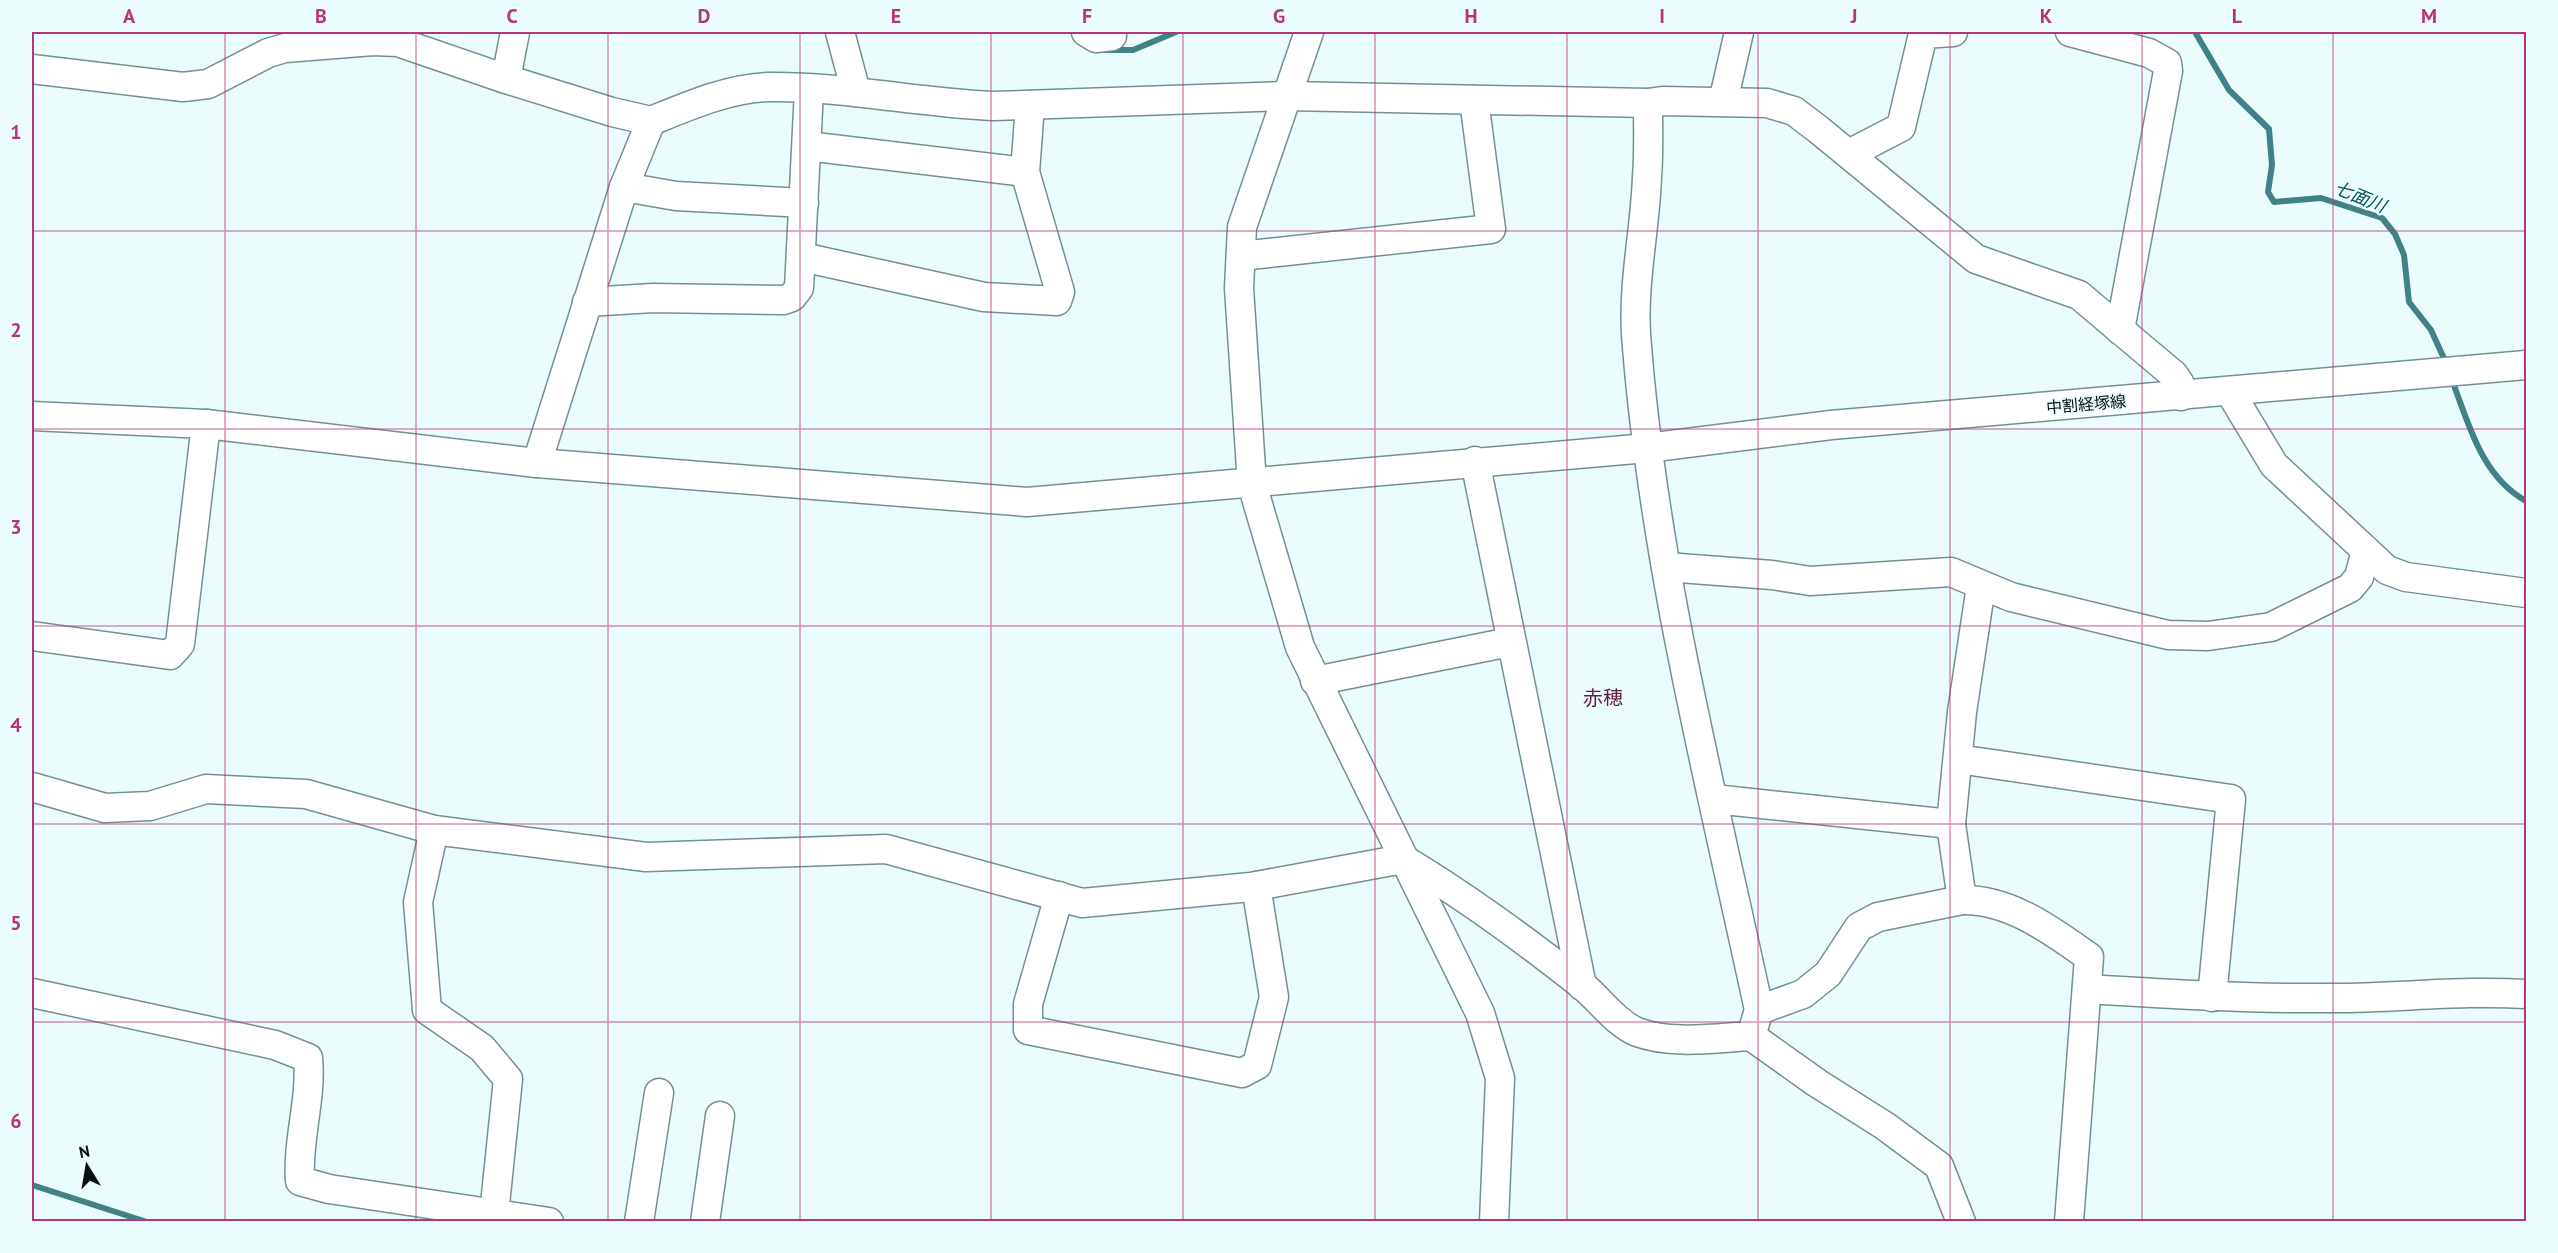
<svg xmlns="http://www.w3.org/2000/svg" width="2558" height="1253" font-family="'PT Sans','Noto Sans JP',sans-serif">
  <style>
    .lines { fill: none; stroke-linecap: round; stroke-linejoin: round }
    .stream { stroke: #418287; stroke-width: 6 }
    .minor-casing { stroke: #759092; stroke-width: 31 }
    .minor { stroke: #fff; stroke-width: 28 }
    .grid { fill: none; stroke: #b8347a; stroke-width: 1.5; stroke-opacity: 0.55 }
    .labels { text-anchor: middle; stroke-width: 4.5; stroke-linejoin: round; paint-order: stroke }
    .street-label { font-size: 16px; fill: #050e0f; stroke: #ebfcfd }
    .water-label { font-size: 18px; font-style: italic; fill: #005359; stroke: #ebfcfd }
    .quarter-label { font-size: 20px; fill: #5f1f3f; stroke: #ebfcfd }
    .neatline { fill: none; stroke: #b8347a; stroke-width: 2 }
    .grid-label { font-size: 20px; text-anchor: middle; font-weight: bold; fill: #b8347a }
  </style>
  <rect width="100%" height="100%" fill="#ebfcfd"/>
  <g class="lines">
    <g class="stream">
      <path d="M2195,32L2229,90L2269,129L2272,165L2268,192L2274,202L2321,198L2382,218L2395,234L2404,255L2409,302L2431,330L2447,365"/>
      <path d="M1106,50H1133L1176,32"/>
      <path d="M2452,380C2469,425 2482,477 2526,501"/>
      <path d="M32,1185L147,1222"/>
    </g>
    <defs>
      <g id="minor">
        <path d="M840,32L856,92"/>
        <path d="M1086,32L1096,38L1112,36"/>
        <path d="M1309,32L1242,227L1239,288L1252,484L1300,647L1480,1013L1500,1078L1494,1222"/>
        <path d="M2070,32L2149,53L2167,63L2168,71L2120,330"/>
        <path d="M32,69L183,87L208,84L268,53L285,48L373,41L398,42L506,79L612,112L651,121"/>
        <path d="M506,79L515,32"/>
        <path d="M1723,102L1739,32"/>
        <path d="M1849,154L1901,127L1923,34L1953,32"/>
        <path d="M1025,172L1030,105"/>
        <path d="M624,187L676,196L804,203"/>
        <path d="M1241,256L1491,229L1474,100"/>
        <path d="M802,257L984,297L1057,301L1060,292L1025,172L807,146"/>
        <path d="M587,302L653,298L784,300L792,297L799,288L809,90"/>
        <path d="M2230,392L2274,465L2387,570L2406,577L2526,593"/>
        <path d="M32,416L206,424L537,463L1027,502L1647,448L1831,425L2526,365"/>
        <path d="M1475,461L1582,986"/>
        <path d="M537,463L624,187L651,121C688,106 729,88 769,87C844,86 918,103 993,106L1287,96L1648,103L1662,101L1767,103L1794,111L1819,130L1976,259L2079,295L2174,375L2180,384L2181,396"/>
        <path d="M1666,567L1772,575L1810,581L1951,572L2011,597L2168,635L2208,636L2271,627L2350,588L2359,577L2366,551"/>
        <path d="M32,636L170,655L180,644L206,424"/>
        <path d="M1315,681L1510,642"/>
        <path d="M1958,759L2231,799L2212,997"/>
        <path d="M32,787L105,808L150,806L206,789L306,794L434,830L646,857L886,849L1082,903L1251,887L1403,859C1465,896 1525,940 1582,985C1600,1000 1616,1023 1637,1032C1672,1045 1715,1038 1751,1036L1759,1010C1711,786 1653,563 1636,334C1633,281 1645,230 1647,177C1649,153 1648,128 1648,103"/>
        <path d="M1714,799L1951,824"/>
        <path d="M434,830L418,902L427,1010L482,1048L508,1079L494,1214"/>
        <path d="M1059,896L1028,1004V1030L1242,1073L1257,1065L1274,997L1256,886"/>
        <path d="M1962,900L1951,824L1962,712L1981,586"/>
        <path d="M2087,989C2169,994 2251,999 2334,998C2398,998 2462,990 2526,994"/>
        <path d="M32,993L275,1045L308,1058C312,1099 297,1140 300,1181L329,1189L549,1222"/>
        <path d="M1759,1010L1803,994L1828,974L1859,927L1878,917L1962,900C2010,899 2052,931 2089,957L2069,1222"/>
        <path d="M1751,1036L1817,1083L1885,1126L1939,1166L1961,1222"/>
        <path d="M639,1222L659,1093"/>
        <path d="M705,1222L720,1116"/>
      </g>
    </defs>
    <use href="#minor" class="minor-casing"/>
    <use href="#minor" class="minor"/>
  </g>
  <path class="grid" d="M225,32V1222M416,32V1222M608,32V1222M800,32V1222M991,32V1222M1183,32V1222M1375,32V1222M1567,32V1222M1758,32V1222M1950,32V1222M2142,32V1222M2333,32V1222M32,231H2526M32,429H2526M32,626H2526M32,824H2526M32,1022H2526"/>
  <g class="labels">
    <g class="street-label">
      <text transform="translate(2086 404) rotate(-5)" y="6">中割経塚線</text>
    </g>
    <g class="water-label">
      <text transform="translate(2360 197) rotate(22)" y="6">七面川</text>
    </g>
    <g class="quarter-label">
      <text x="1603" y="705">赤穂</text>
    </g>
  </g>
  <rect width="2558" height="1253" fill="none" stroke="#ebfcfd" stroke-width="66"/>
  <g transform="translate(87 1166) rotate(349)" stroke="#ebfcfd" stroke-width="4.5" paint-order="stroke">
  <path d="M0-4.5L10 22L0 15L-10 22Z" fill="#050e0f"/>
  <text y="-9" font-size="16" font-weight="bold" text-anchor="middle" fill="#050e0f">N</text>
  </g>
  <rect x="33" y="33" width="2492" height="1187" class="neatline"/>
  <g class="grid-label">
    <text x="129" y="23">A</text>
    <text x="321" y="23">B</text>
    <text x="512" y="23">C</text>
    <text x="704" y="23">D</text>
    <text x="896" y="23">E</text>
    <text x="1087" y="23">F</text>
    <text x="1279" y="23">G</text>
    <text x="1471" y="23">H</text>
    <text x="1662" y="23">I</text>
    <text x="1854" y="23">J</text>
    <text x="2046" y="23">K</text>
    <text x="2237" y="23">L</text>
    <text x="2429" y="23">M</text>
    <text x="16" y="139">1</text>
    <text x="16" y="337">2</text>
    <text x="16" y="534">3</text>
    <text x="16" y="732">4</text>
    <text x="16" y="930">5</text>
    <text x="16" y="1128">6</text>
  </g>
</svg>
